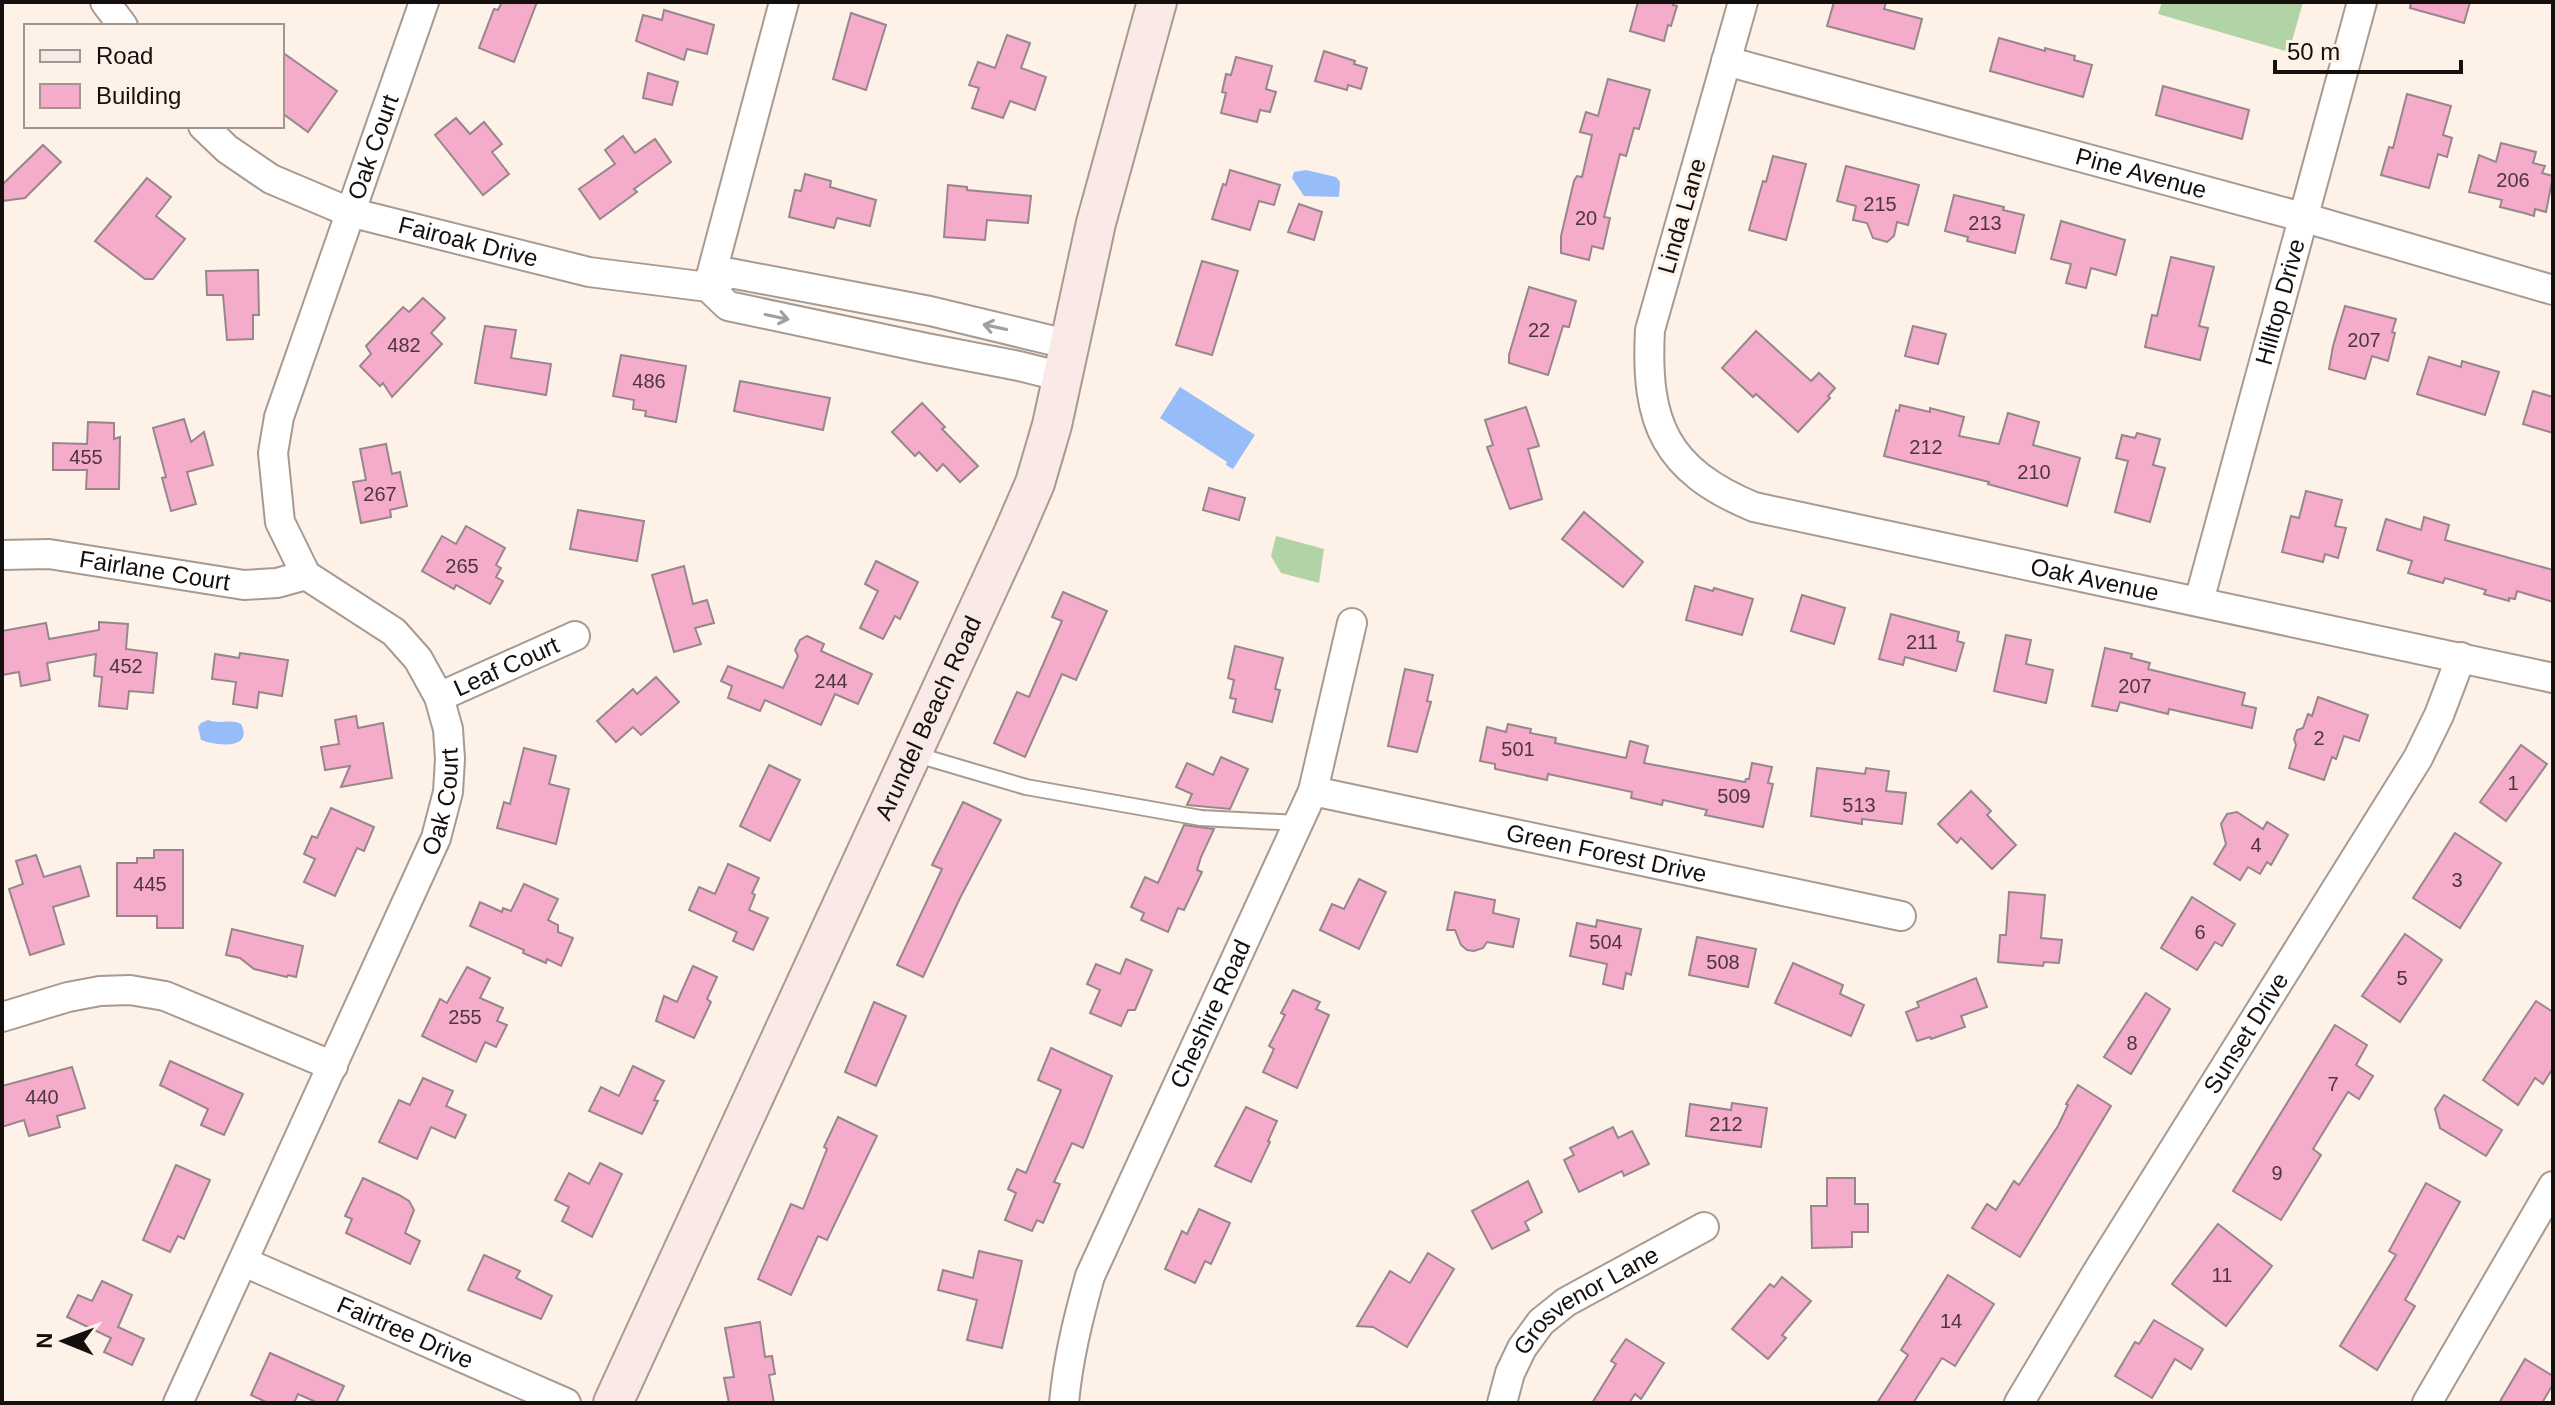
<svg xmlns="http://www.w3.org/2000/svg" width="2555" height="1405" font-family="Helvetica,sans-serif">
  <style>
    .green { fill: #b2d3a6 }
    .water { fill: #97bdf9 }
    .building { fill: #f5abca; stroke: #97878d; stroke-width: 2 }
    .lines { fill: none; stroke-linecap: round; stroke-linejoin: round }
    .lane-casing { stroke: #a89a90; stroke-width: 18 }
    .street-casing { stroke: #a89a90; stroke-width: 32 }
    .secondary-casing { stroke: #a89a90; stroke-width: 42 }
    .lane { stroke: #fff; stroke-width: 14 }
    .street { stroke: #fff; stroke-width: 28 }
    .secondary { stroke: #faeae7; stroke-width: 38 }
    .oneway { stroke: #a19f9e }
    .labels { text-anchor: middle; stroke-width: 6; stroke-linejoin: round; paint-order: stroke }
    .number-label { font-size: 20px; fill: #4d373c }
    .street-label { font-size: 24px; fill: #15100d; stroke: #fdf1e8 }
  </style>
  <rect width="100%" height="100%" fill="#fdf1e8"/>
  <g class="green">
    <path d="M2162,2H2303L2289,52L2158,14Z"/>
    <path d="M1276,536L1324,549L1319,583L1281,573L1271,556Z"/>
  </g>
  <g class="water">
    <path d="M1306,170L1336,177L1340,182L1339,197L1304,196L1292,178L1294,172Z"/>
    <path d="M1180,387L1255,435L1233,469L1226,465L1227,462L1160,418Z"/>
    <path d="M208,720C220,725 230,718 241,724C254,750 217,746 201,740L198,727L201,723Z"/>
  </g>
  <g class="building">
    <path d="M502,2H537L514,62L479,48L494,9L498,10Z"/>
    <path d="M1638,2H1673V5L1677,6L1671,26L1668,25L1664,41L1630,31Z"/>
    <path d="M1834,2H1886L1884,9L1922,19L1914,49L1827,26Z"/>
    <path d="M2411,2H2470L2464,23L2410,8Z"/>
    <path d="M664,10L714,25L707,54L687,49L684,60L636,41L643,15L662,20Z"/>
    <path d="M851,13L886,25L866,90L833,79Z"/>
    <path d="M1007,35L1030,43L1021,68L1046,77L1035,110L1010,101L1003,118L972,108L979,88L969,85L978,62L995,68Z"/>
    <path d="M1999,38L2045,51V48L2075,56L2074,60L2092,65L2083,97L1990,71Z"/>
    <path d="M1324,51L1355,61L1354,64L1367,68L1361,89L1348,85L1347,90L1315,81Z"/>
    <path d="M282,52L337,91L308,132L282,113Z"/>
    <path d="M1236,57L1272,66L1266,89L1276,92L1270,112L1260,110L1257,122L1221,113L1226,93L1222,92L1226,74L1231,75Z"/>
    <path d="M648,73L678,82L672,105L643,98Z"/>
    <path d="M1608,79L1650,90L1639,129L1634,128L1626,156L1620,154L1604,217L1610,218L1603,249L1592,246L1589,260L1561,253V236L1574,181L1577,176L1582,177L1592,135L1580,132L1586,112L1598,116Z"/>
    <path d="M2163,86L2249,110L2242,139L2156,115Z"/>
    <path d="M2407,94L2451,106L2443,135L2452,138L2447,157L2438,154L2429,188L2381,175L2389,147L2393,148Z"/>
    <path d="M456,118L470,134L484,122L502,144L492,152L509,174L483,195L435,135Z"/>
    <path d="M623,136L635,153L655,139L671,162L634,189L637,192L600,219L579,189L615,164L605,150Z"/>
    <path d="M2501,143L2536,152L2533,163L2545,166L2542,173L2553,176L2546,212L2535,209L2534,216L2524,213L2500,207L2502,200L2469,192L2479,155L2496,162Z"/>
    <path d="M43,145L61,162L25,198L2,201V185Z"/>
    <path d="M1773,156L1806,164L1786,240L1749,230L1763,181L1766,182Z"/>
    <path d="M1846,166L1919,185L1908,225L1897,222L1894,236L1887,242L1873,238L1867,223L1853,220L1856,206L1837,201Z"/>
    <path d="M1230,170L1280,185L1274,205L1259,201L1250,230L1212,219L1223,184L1226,185Z"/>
    <path d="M805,174L831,181L830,187L876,200L870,226L837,218L834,228L789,217L795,190L801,191Z"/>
    <path d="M147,178L171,197L156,216L185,239L153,279H145L95,241Z"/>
    <path d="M948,185L967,187V190L1031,196L1028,223L987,220L985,240L944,237Z"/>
    <path d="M1954,195L2004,207L2003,210L2024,215L2015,253L1967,241L1968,237L1945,231Z"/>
    <path d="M1299,204L1322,212L1314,240L1288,232Z"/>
    <path d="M2061,221L2125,240L2116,275L2091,268L2086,288L2066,283L2071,264L2051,259Z"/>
    <path d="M2171,257L2214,267L2199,326L2208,328L2200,360L2145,347L2152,315L2157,316Z"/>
    <path d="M1202,261L1238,271L1212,355L1176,345Z"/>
    <path d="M258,270L259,315H253V339L227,340L223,295H207L206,271Z"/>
    <path d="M1529,287L1576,301L1569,327L1563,326L1548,375L1509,363V355Z"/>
    <path d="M423,298L445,318L431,333L442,344L392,397L383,383L380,386L360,366L371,354L366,346L403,307L409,312Z"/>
    <path d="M2345,306L2396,319L2392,332L2395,333L2388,361L2372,356L2365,379L2329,369L2333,346Z"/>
    <path d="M485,326L516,330L511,358L551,364L546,395L475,383Z"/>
    <path d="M1913,326L1946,334L1938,364L1905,356Z"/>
    <path d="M1756,331L1811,381L1819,373L1835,388L1828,396L1830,398L1798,432L1756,394L1753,397L1722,368Z"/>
    <path d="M621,355L686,366L676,422L645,416L646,411L633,409L634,400L613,396Z"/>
    <path d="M2429,357L2461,367L2462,361L2499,372L2485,415L2417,394Z"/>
    <path d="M740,381L830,398L823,430L734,411Z"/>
    <path d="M2533,391L2553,397V433L2523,424Z"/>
    <path d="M922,403L945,427L942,429L978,466L960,482L943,464L937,471L919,452L915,456L892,432Z"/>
    <path d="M1900,405L1930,412V408L1964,417L1959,436L1999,444L2008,413L2039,422L2033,445L2080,458L2067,506L1988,484L1989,482L1884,456L1896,410L1899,411Z"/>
    <path d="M1526,407L1539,446L1528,449L1542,499L1510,509L1487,447L1493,445L1485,420Z"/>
    <path d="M184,419L191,442L204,432L213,465L187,472L196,504L171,511L162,478L166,477L153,428Z"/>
    <path d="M88,422L114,423V439L120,437L119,489H86L87,470H53V443L87,444Z"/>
    <path d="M2137,433L2160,439L2153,465L2165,468L2150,522L2115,512L2128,461L2116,458L2122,435L2135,438Z"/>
    <path d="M386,444L392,474L400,472L407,506L390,510L391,517L361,523L353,482L366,480L360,449Z"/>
    <path d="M1209,488L1245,498L1239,520L1203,510Z"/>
    <path d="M2306,491L2342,500L2335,526L2346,528L2338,558L2325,554L2323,562L2282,552L2291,516L2299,518Z"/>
    <path d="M578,510L644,521L637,561L570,549Z"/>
    <path d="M1584,512L1643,562L1623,587L1562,539Z"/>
    <path d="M2424,517L2449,525L2445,540L2553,570V602L2517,591L2515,599L2509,598V601L2484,594L2486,590L2445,578L2443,583L2425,578L2408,573L2412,561L2377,550L2386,519L2421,530Z"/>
    <path d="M466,526L505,548L496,565L501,568L496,577L503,581L490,604L456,585L454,589L422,571L442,536L456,544Z"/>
    <path d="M876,561L918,582L900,619L895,616L883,639L860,628L878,591L865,584Z"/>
    <path d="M684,566L693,604L707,600L714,623L695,628L701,644L674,652L652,575Z"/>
    <path d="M1695,586L1713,591L1714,588L1753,599L1742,635L1686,620Z"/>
    <path d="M1063,592L1107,611L1076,680L1062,674L1025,757L994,743L1017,692L1029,697L1062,621L1052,617Z"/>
    <path d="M1802,595L1845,608L1834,644L1791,631Z"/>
    <path d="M1891,614L1959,632L1957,641L1964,643L1956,671L1905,657L1903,665L1879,659Z"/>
    <path d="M99,622L128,624L126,649L157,653L153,693L129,691L127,709L99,706L102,677L94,676L96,654L47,663L50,680L21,686L19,672L2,675V631L46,623L49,639L99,630Z"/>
    <path d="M2006,635L2031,640L2026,664L2053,670L2046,703L1994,691Z"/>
    <path d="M807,636L824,644L821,651L872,674L858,704L835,694L821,725L765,700L760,711L728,698L732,686L721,681L728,666L783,688L798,656L795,650L800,640Z"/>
    <path d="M1235,646L1283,658L1275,689L1280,690L1272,722L1233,712L1236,699L1230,698L1234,680L1228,678Z"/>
    <path d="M2105,648L2132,654L2131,658L2150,663L2148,669L2245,693L2242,705L2256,708L2252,728L2169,709L2168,714L2120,702L2117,711L2092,706Z"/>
    <path d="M240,653L288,660L282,696L259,692L257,708L233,704L236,682L212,679L215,654L239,658Z"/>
    <path d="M1405,669L1433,675L1427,701L1431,702L1417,752L1388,746Z"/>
    <path d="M656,677L679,702L641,735L633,727L616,742L597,721L633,689L637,694Z"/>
    <path d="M2318,697L2368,715L2359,741L2344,736L2336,759L2332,757L2324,780L2289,768L2296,745L2294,739L2297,730L2303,728L2308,714L2312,716Z"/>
    <path d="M356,716L358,728L383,723L392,778L341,787L350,766L325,770L321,747L339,744L335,720Z"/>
    <path d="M1508,724L1531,729L1530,733L1556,738L1555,743L1626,758L1630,741L1648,746L1644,763L1745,782L1746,779H1749L1752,763L1772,767L1768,783L1773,784L1763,827L1705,815L1707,810L1663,800L1662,805L1631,798L1632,792L1548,774L1547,780L1495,769V764L1480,761L1487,727L1506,732Z"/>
    <path d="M2521,745L2547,764L2506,821L2480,802Z"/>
    <path d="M524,748L556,756L549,784L569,789L556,844L497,828L504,802L510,804Z"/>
    <path d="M1221,757L1248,769L1230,809L1187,805L1192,794L1176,787L1187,763L1213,775Z"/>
    <path d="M769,765L800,780L770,841L740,826Z"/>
    <path d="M1817,768L1865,774L1866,768L1889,771L1886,791L1906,793L1902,824L1862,819V824L1811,816Z"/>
    <path d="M1971,791L1991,811L1987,815L2016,845L1992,869L1961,838L1957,843L1938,824Z"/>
    <path d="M963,802L1001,820L960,898L923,977L897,965L942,869L932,865Z"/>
    <path d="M331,808L374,827L364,851L357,848L335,896L304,882L315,859L304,854L312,836L317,838Z"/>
    <path d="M2237,812L2263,829L2267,822L2288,835L2271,865L2267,862L2260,874L2248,867L2240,880L2214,864L2226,844L2221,824L2227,814Z"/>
    <path d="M1184,825L1214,829L1201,857L1197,870L1202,872L1184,910L1178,908L1168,932L1141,920L1144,913L1131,907L1145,877L1158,883Z"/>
    <path d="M2455,833L2501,863L2460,928L2413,898Z"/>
    <path d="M154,850H183V928H157V916H117V863H137V858H154Z"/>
    <path d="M36,855L44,877L80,866L89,896L53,907L64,944L30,955L9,889L23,884L16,861Z"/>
    <path d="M728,864L759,878L752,893L755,895L749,910L768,918L753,950L733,941L737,932L689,910L699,887L715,894Z"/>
    <path d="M1359,879L1386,892L1359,949L1320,930L1332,904L1344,909Z"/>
    <path d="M524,884L558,899L548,920L558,925V932L573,938L561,966L547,959L546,963L523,953L524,950L470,926L480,902L502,912L503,908L511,911Z"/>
    <path d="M1455,892L1495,900L1493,913L1519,919L1513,947L1487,942L1483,948L1474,951L1467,950L1461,945L1455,930H1447Z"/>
    <path d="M2009,892L2045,895L2041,938L2062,940L2059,963L2044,962L2043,966L1998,962L2000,935H2006Z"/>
    <path d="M2192,897L2235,924L2222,946L2215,942L2197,970L2161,948Z"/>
    <path d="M1597,920L1641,929L1631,975L1626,973L1623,989L1603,984L1607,964L1570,956L1577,923L1596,927Z"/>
    <path d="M232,929L303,946L296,977L288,975L287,977L254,969L240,958L226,955Z"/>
    <path d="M2405,934L2442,960L2400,1022L2362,996Z"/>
    <path d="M1697,937L1756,949L1748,987L1689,975Z"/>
    <path d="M1126,959L1152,970L1135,1010H1128L1121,1026L1090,1013L1100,990L1087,984L1096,964L1120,974Z"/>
    <path d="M1793,963L1843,985L1840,994L1864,1005L1851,1036L1775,1003Z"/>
    <path d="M693,966L717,977L707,999L711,1002L694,1038L656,1021L664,996L677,1002Z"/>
    <path d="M467,967L490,978L480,998L503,1008L497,1021L507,1025L496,1047L485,1042L476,1062L422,1036L440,999L447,1003Z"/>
    <path d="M1976,978L1987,1007L1961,1016L1965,1027L1931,1039L1930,1037L1917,1041L1906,1012L1919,1007L1917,1002Z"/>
    <path d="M1293,990L1320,1002L1316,1009L1329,1015L1297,1088L1263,1072L1274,1049L1269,1046L1285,1015L1281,1013Z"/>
    <path d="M2146,993L2170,1009L2131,1074L2104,1057Z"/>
    <path d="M2536,1001L2553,1012V1068L2543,1084L2535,1078L2518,1105L2483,1080Z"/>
    <path d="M874,1002L906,1016L876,1086L845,1072Z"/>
    <path d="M2335,1025L2367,1045L2356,1065L2373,1076L2359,1099L2348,1092L2313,1149L2321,1155L2281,1220L2233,1191Z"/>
    <path d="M1051,1048L1112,1076L1083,1148L1072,1143L1054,1182L1060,1184L1043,1223L1037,1220L1032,1231L1005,1220L1016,1193L1008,1189L1017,1169L1026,1173L1061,1090L1038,1080Z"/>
    <path d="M170,1061L243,1094L224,1135L201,1125L208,1109L160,1085Z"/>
    <path d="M633,1066L664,1081L654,1100L658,1101L642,1134L589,1111L601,1087L619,1096Z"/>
    <path d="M72,1067L85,1108L57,1116L60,1127L29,1136L24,1120L2,1127V1086Z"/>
    <path d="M423,1078L453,1091L446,1106L466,1115L455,1138L431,1127L417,1159L379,1142L399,1100L410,1105Z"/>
    <path d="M2078,1085L2111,1106L2020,1257L1972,1228L1987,1204L1996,1210L2014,1181L2019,1185L2058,1126L2068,1105L2066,1104Z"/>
    <path d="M2444,1095L2502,1130L2486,1156L2440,1128L2435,1109Z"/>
    <path d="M1732,1103L1767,1108L1761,1147L1686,1136L1690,1104L1731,1110Z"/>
    <path d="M1246,1107L1277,1121L1268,1141L1270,1142L1251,1182L1215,1166Z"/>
    <path d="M838,1117L877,1136L827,1240L818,1236L791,1295L758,1279L791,1204L803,1209L827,1149L824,1147Z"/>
    <path d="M1613,1127L1618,1138L1632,1131L1649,1164L1624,1176L1622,1171L1579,1192L1564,1160L1574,1155L1570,1148Z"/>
    <path d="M600,1163L622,1174L592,1237L562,1221L569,1207L555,1200L569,1173L589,1184Z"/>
    <path d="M176,1165L210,1180L184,1239L178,1236L170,1252L143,1240Z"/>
    <path d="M363,1178L399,1195L409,1201L414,1210L405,1233L420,1241L410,1264L346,1233L352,1219L345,1216Z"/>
    <path d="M1827,1178H1855V1204H1868V1232H1852V1247L1812,1248L1811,1206H1827Z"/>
    <path d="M1528,1181L1542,1212L1525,1222L1529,1230L1492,1249L1472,1211Z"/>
    <path d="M2426,1183L2460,1202L2405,1300L2415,1306L2377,1370L2340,1346L2396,1255L2389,1251Z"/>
    <path d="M1199,1209L1230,1223L1211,1264L1205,1261L1195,1283L1165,1269L1182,1231L1187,1234Z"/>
    <path d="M2218,1224L2272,1266L2226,1326L2172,1284Z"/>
    <path d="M979,1251L1022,1261L1002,1348L967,1340L977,1300L938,1290L943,1270L973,1278Z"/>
    <path d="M1428,1253L1454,1269L1407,1347L1373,1327L1357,1326L1390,1271L1410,1283Z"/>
    <path d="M484,1255L520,1271L516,1278L552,1296L541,1319L468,1290Z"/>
    <path d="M1948,1275L1994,1304L1955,1366L1942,1358L1913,1403H1877L1908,1355L1901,1350Z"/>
    <path d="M1782,1277L1811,1301L1782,1335L1786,1338L1768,1359L1732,1329L1770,1284L1774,1287Z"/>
    <path d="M102,1281L132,1295L118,1327L144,1339L132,1365L104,1352L111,1338L67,1317L78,1295L92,1301Z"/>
    <path d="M2154,1320L2203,1349L2191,1369L2175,1359L2152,1398L2115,1376L2135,1342L2139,1344Z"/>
    <path d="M760,1322L765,1357L772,1356L775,1374L769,1375L774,1403H729L724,1378L734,1377L725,1328Z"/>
    <path d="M1626,1339L1664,1363L1641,1399L1635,1394L1629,1403H1592L1616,1364L1611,1361Z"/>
    <path d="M270,1353L344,1386L336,1403H318L298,1394L294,1403H268L251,1395Z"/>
    <path d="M2525,1359L2553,1376V1384L2542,1403H2499Z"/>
  </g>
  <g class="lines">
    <defs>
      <path id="lane" d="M914,754L1026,787L1201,818L1298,823"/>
      <g id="street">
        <path d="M105,2L123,26"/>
        <path id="s1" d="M1743,2L1650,330C1645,423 1665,470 1754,507L2553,678"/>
        <path id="s2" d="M1726,61L2302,217L2553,290"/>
        <path id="s3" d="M203,126L227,149L271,179L349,212L589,272L708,287L728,306L926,348L1019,366L1063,377"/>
        <path d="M708,287L730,273L930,311L1071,345"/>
        <path d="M708,287L784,2"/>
        <path id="s4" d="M2,555L49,554L244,585L277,583L306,575"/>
        <path id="s5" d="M2199,601L2362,2"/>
        <path id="s6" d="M439,697L575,636"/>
        <path id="s7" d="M1313,791L1901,916"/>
        <path d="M2,1017L68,997L100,991L130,990L165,996L333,1066"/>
        <path id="s8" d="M244,1262L566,1403"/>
        <path id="s9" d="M178,1403L436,838L448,792L450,759L448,729L439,697L418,659L394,632L306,575L280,522L273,453L279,417L424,2"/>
        <path id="s10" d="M1064,1403C1068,1359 1078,1319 1090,1276L1313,791L1352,623"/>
        <path id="s11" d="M1502,1403L1510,1373L1522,1348L1541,1322L1566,1302L1704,1227"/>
        <path id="s12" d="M2019,1403L2096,1274L2418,758L2439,715L2461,657"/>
        <path d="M2427,1403L2553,1186"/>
      </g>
      <g id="secondary">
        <path id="s13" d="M613,1403L1013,534L1035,483L1052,425L1096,223L1157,2"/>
      </g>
    </defs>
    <use href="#lane" class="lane-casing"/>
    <use href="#street" class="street-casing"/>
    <use href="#secondary" class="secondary-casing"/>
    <use href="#lane" class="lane"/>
    <use href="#street" class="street"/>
    <use href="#secondary" class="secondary"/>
  </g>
  <defs><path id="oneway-shaft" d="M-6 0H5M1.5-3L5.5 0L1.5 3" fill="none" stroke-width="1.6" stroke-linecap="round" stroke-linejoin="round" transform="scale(2)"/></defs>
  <g class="oneway">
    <use href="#oneway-shaft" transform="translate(777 317) rotate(12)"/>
    <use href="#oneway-shaft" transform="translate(995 327) rotate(-168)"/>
  </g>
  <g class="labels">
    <g class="number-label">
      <text x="2513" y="187">206</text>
      <text x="1880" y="211">215</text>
      <text x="1586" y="225">20</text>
      <text x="1985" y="230">213</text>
      <text x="1539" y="337">22</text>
      <text x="2364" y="347">207</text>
      <text x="404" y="352">482</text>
      <text x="649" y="388">486</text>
      <text x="1926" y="454">212</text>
      <text x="86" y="464">455</text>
      <text x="2034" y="479">210</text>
      <text x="380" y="501">267</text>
      <text x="462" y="573">265</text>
      <text x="1922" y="649">211</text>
      <text x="126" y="673">452</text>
      <text x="831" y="688">244</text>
      <text x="2135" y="693">207</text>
      <text x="2319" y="745">2</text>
      <text x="1518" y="756">501</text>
      <text x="2513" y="790">1</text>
      <text x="1734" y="803">509</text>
      <text x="1859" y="812">513</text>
      <text x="2256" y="852">4</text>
      <text x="2457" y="887">3</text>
      <text x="150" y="891">445</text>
      <text x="2200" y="939">6</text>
      <text x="1606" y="949">504</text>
      <text x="1723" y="969">508</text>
      <text x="2402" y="985">5</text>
      <text x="465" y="1024">255</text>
      <text x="2132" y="1050">8</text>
      <text x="2333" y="1091">7</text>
      <text x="42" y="1104">440</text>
      <text x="1726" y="1131">212</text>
      <text x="2277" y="1180">9</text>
      <text x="2222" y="1282">11</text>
      <text x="1951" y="1328">14</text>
    </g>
    <g class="street-label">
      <text dy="8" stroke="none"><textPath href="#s9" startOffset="1400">Oak Court</textPath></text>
      <text dy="8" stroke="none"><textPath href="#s2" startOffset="430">Pine Avenue</textPath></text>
      <text transform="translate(1682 216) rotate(-74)" y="8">Linda Lane</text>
      <text dy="8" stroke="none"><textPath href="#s3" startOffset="294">Fairoak Drive</textPath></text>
      <text dy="8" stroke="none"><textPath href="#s5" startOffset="310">Hilltop Drive</textPath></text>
      <text dy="8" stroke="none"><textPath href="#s4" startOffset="154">Fairlane Court</textPath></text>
      <text dy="8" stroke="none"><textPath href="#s1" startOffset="914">Oak Avenue</textPath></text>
      <text dy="8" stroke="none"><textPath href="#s6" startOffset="74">Leaf Court</textPath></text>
      <text dy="8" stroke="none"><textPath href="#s13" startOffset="754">Arundel Beach Road</textPath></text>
      <text dy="8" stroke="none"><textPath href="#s9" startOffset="658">Oak Court</textPath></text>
      <text dy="8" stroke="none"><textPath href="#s7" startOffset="300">Green Forest Drive</textPath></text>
      <text dy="8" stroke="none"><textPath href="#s10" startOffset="418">Cheshire Road</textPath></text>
      <text dy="8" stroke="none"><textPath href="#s12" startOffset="434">Sunset Drive</textPath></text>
      <text dy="8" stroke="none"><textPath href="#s11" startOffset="140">Grosvenor Lane</textPath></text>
      <text dy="8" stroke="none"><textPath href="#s8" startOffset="176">Fairtree Drive</textPath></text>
    </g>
  </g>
  <rect width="2555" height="1405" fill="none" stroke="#15100d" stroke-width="8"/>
  <rect x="24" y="24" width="260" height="104" fill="#fdf1e8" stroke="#a09790" stroke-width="2"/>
  <rect x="40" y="50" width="40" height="12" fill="#faeae7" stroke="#a09790" stroke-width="2"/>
  <text x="96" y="64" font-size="24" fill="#15100d">Road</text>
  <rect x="40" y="84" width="40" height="24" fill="#f5abca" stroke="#a09790" stroke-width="2"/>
  <text x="96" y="104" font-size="24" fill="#15100d">Building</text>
  <g transform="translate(64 1341) rotate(271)" stroke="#fdf1e8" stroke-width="6" paint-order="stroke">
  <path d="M0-6L14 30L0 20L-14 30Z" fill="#15100d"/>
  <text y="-12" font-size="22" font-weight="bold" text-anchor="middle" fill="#15100d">N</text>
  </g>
  <path d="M2275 60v12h186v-12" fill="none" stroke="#15100d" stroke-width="4"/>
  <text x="2287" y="60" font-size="24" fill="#15100d" stroke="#fdf1e8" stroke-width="6" paint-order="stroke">50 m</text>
</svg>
